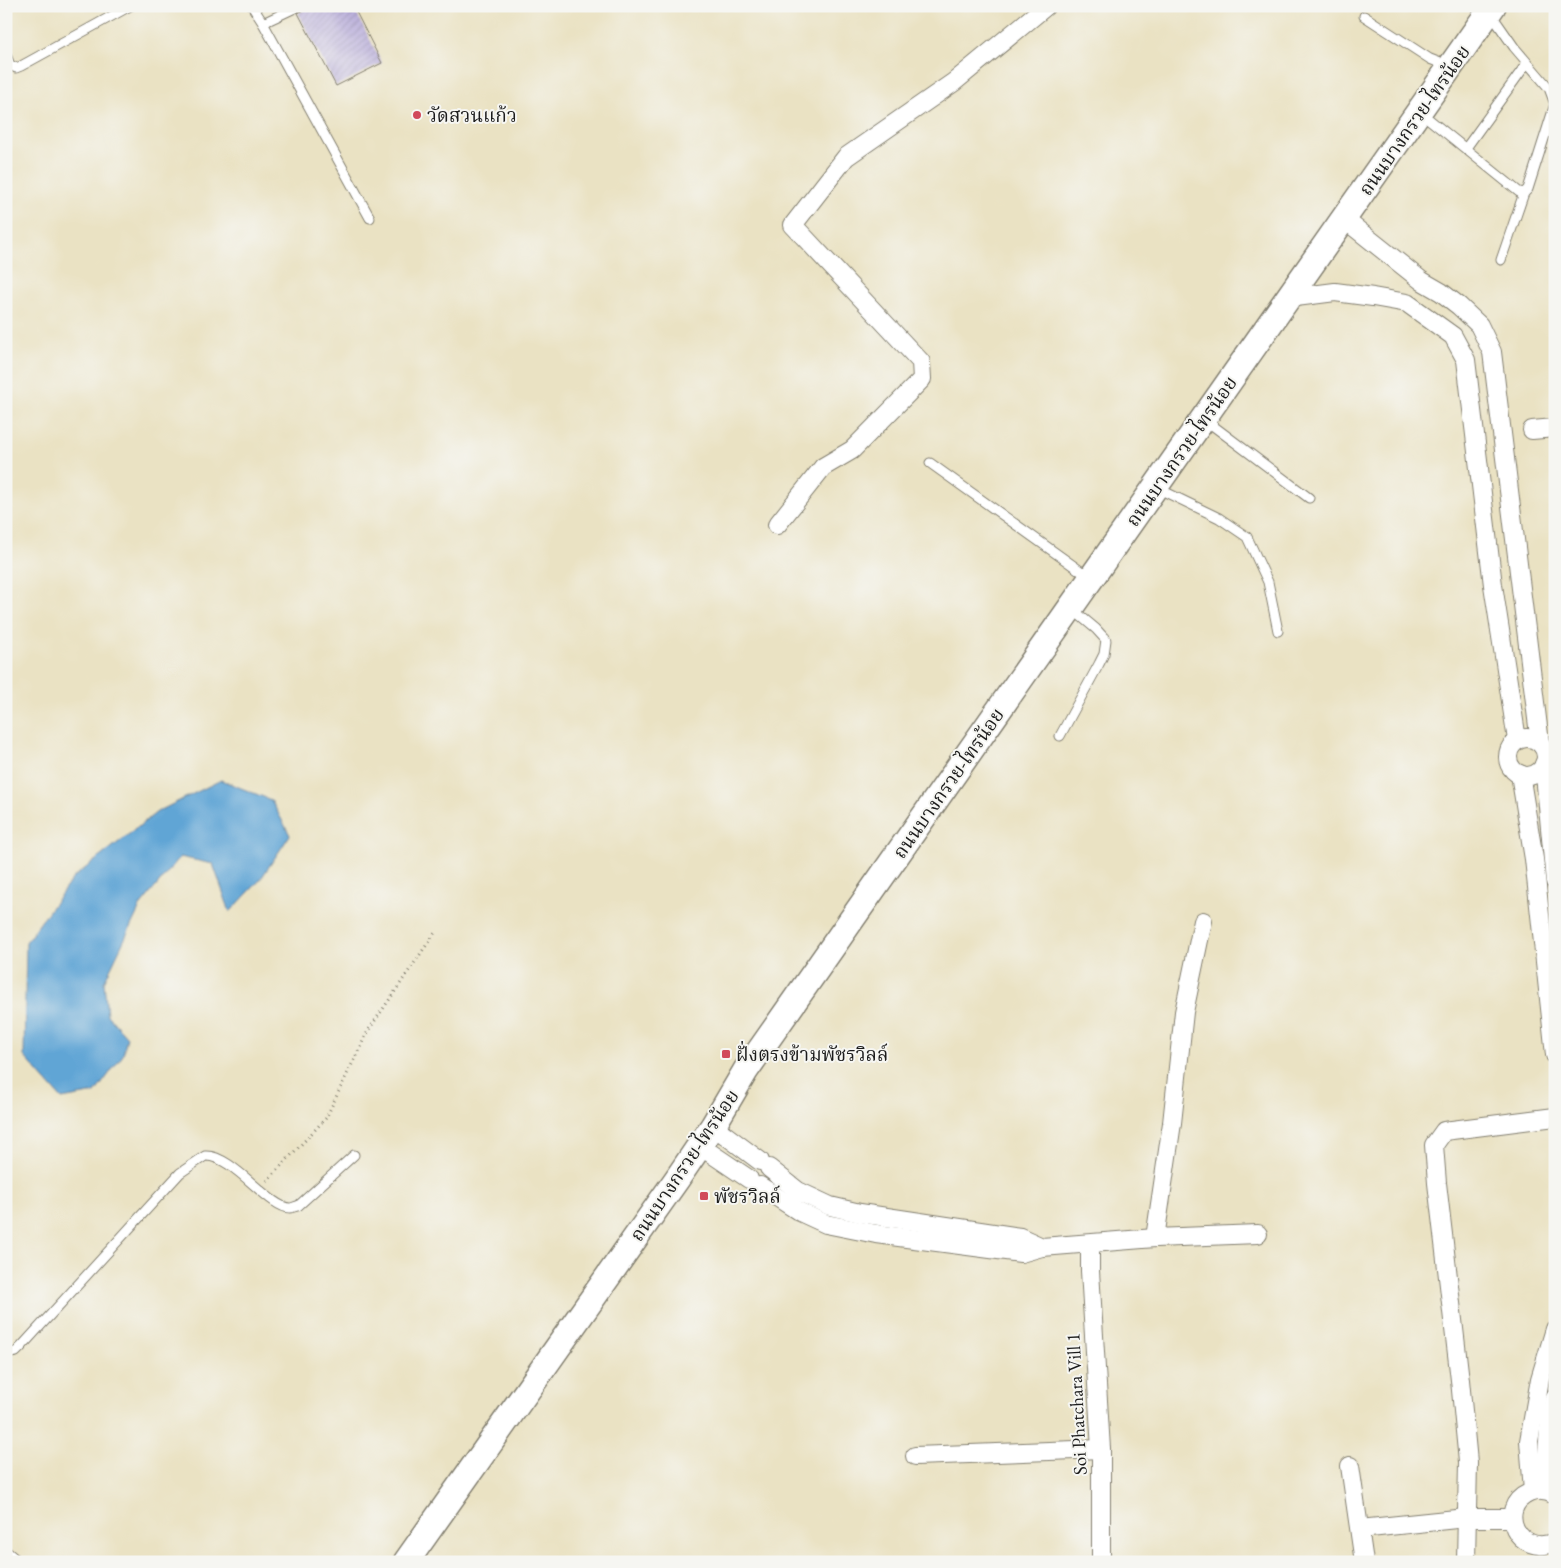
<svg xmlns="http://www.w3.org/2000/svg" width="1561" height="1568" font-family="'EB Garamond','Noto Serif Thai',serif">
  <style>
    .water { fill: #60a5d5; stroke: #3e6078 }
    .building { fill: url(#building-hatch) }
    .lines { fill: none; stroke-linecap: round; stroke-linejoin: round }
    .lane-casing { stroke: #837f70; stroke-width: 11 }
    .street-casing { stroke: #837f70; stroke-width: 20 }
    .secondary-casing { stroke: #837f70; stroke-width: 28 }
    .path { stroke: #837f70; stroke-width: 3; stroke-dasharray: 1 4; stroke-linecap: butt }
    .lane { stroke: #fff; stroke-width: 9 }
    .street { stroke: #fff; stroke-width: 18 }
    .secondary { stroke: #fff; stroke-width: 25 }
    .poi-dot { fill: #d1495b; stroke: #f6f6f2; stroke-width: 2 }
    .labels { text-anchor: middle; stroke-width: 4; stroke-linejoin: round; paint-order: stroke }
    .poi-label { font-size: 19px; fill: #1c1c1c; stroke: #f6f6f2; text-anchor: start }
    .street-label { font-size: 19px; fill: #1c1c1c; stroke: #f6f6f2 }
  </style>
  <defs>
    <pattern id="building-hatch" width="6" height="6" patternUnits="userSpaceOnUse" patternTransform="scale(1.25)"><rect width="6" height="6" fill="#baafdb"/><path d="M-1 1l2-2M0 6l6-6M5 7l2-2" fill="none" stroke="#9f96bb"/></pattern>
  </defs>
  <rect width="100%" height="100%" fill="#f6f6f2"/>
  <filter id="ink" filterUnits="userSpaceOnUse"><feTurbulence type="fractalNoise" baseFrequency=".02" numOctaves="2"/><feDisplacementMap in="SourceGraphic" scale="10" xChannelSelector="R" yChannelSelector="G"/><feConvolveMatrix kernelMatrix="1 2 1 2 8 2 1 2 1" color-interpolation-filters="sRGB"/></filter>
  <filter id="wash" filterUnits="userSpaceOnUse"><feTurbulence type="fractalNoise" baseFrequency=".0096" numOctaves="4" result="noise"/><feDisplacementMap in="SourceGraphic" scale="20" xChannelSelector="R" yChannelSelector="G"/><feGaussianBlur stdDeviation="1.12" result="paint"/><feColorMatrix in="noise" values="0 0 0 0 0 0 0 0 0 0 0 0 0 0 0 0 0 1.4 0 .05"/><feComposite in="paint" operator="in"/></filter>
  <g filter="url(#wash)">
    <rect width="100%" height="100%" fill="#eae2c3"/>
    <path class="water" d="M221,780L271,800L290,835L260,880L230,912L213,864L180,857L141,905L104,982L107,1015L127,1037L123,1055L95,1093L62,1099L24,1056L26,942L73,878L157,812Z"/>
    <g id="blocks">
      <path class="building" d="M310,6H353L382,63L336,86L298,13Z"/>
    </g>
  </g>
  <g filter="url(#ink)">
    <use href="#blocks" fill-opacity="0" stroke="#837f70" stroke-width="1"/>
    <g class="lines">
      <defs>
        <g id="lane">
          <path d="M252,6L263,23"/>
          <path d="M299,6L263,23L370,218"/>
          <path d="M1491,14L1514,47L1549,88L1555,104L1528,189L1524,193L1501,260"/>
          <path d="M1364,16L1430,59L1448,66"/>
          <path d="M6,55L10,65L16,68L21,66L130,6"/>
          <path d="M1420,112L1519,192L1524,193"/>
          <path d="M1466,148L1527,63"/>
          <path d="M1204,419L1309,498"/>
          <path d="M930,463L1089,577"/>
          <path d="M1157,488L1219,518L1247,537L1268,582L1278,631"/>
          <path d="M1060,736L1099,664L1104,654L1106,640L1096,629L1071,608"/>
          <path d="M6,1354L16,1352L21,1347L180,1173L205,1156C232,1154 269,1208 290,1208C293,1208 295,1206 298,1206L354,1155"/>
          <path d="M6,1551L19,1562"/>
        </g>
        <g id="street">
          <path d="M1344,219L1422,281L1441,292L1459,306L1479,325L1492,352L1540,743"/>
          <path d="M1288,298L1335,292L1373,297L1407,303L1453,336L1466,360L1493,585L1517,740"/>
          <path d="M1532,430L1555,428"/>
          <path d="M777,525L823,467L852,450L922,379L921,362L793,225L846,157L954,82L1046,6"/>
          <circle cx="1527" cy="757" r="19"/>
          <path d="M1544,764L1555,881"/>
          <path d="M1520,774L1534,859L1555,1055"/>
          <path d="M713,1126L760,1161"/>
          <path d="M700,1146L749,1179"/>
          <path d="M769,1168L798,1191L830,1206L860,1213L1020,1237L1042,1247"/>
          <path d="M760,1186L800,1212L826,1224L876,1234L1021,1253L1042,1247L1155,1238L1258,1234"/>
          <path d="M1155,1238L1172,1123L1184,1012L1203,921"/>
          <path d="M1090,1244V1271L1101,1449V1562"/>
          <path d="M915,1456L1101,1449"/>
          <path d="M1350,1466L1364,1562"/>
          <path d="M1533,1491L1529,1441L1540,1379L1555,1329"/>
          <path d="M1549,1491C1547,1459 1546,1428 1555,1397"/>
          <path d="M1555,1495C1546,1490 1538,1489 1529,1493C1495,1508 1518,1558 1555,1542"/>
          <path d="M1360,1529L1466,1518H1512"/>
          <path d="M1466,1562L1468,1462L1460,1380L1437,1183L1434,1145L1444,1131L1555,1117"/>
        </g>
        <path id="secondary" d="M406,1562L677,1179L713,1126L746,1070L1493,6"/>
      </defs>
      <use href="#lane" class="lane-casing"/>
      <use href="#street" class="street-casing"/>
      <use href="#secondary" class="secondary-casing"/>
      <path class="path" d="M267,1181L326,1118L368,1031L436,931"/>
      <use href="#lane" class="lane"/>
      <use href="#street" class="street"/>
      <use href="#secondary" class="secondary"/>
    </g>
  </g>
  <g class="poi-dot">
    <circle cx="417" cy="115" r="5"/>
    <rect x="721" y="1049" width="10" height="10" rx="2.5"/>
    <rect x="699" y="1191" width="10" height="10" rx="2.5"/>
  </g>
  <g class="labels">
    <g class="poi-label">
      <text x="427" y="122">วัดสวนแก้ว</text>
      <text x="736" y="1061">ฝั่งตรงข้ามพัชรวิลล์</text>
      <text x="714" y="1203">พัชรวิลล์</text>
    </g>
    <g class="street-label">
      <text transform="translate(1414 120) rotate(-55)" y="7">ถนนบางกรวย-ไทรน้อย</text>
      <text transform="translate(1181 451) rotate(-55)" y="7">ถนนบางกรวย-ไทรน้อย</text>
      <text transform="translate(948 783) rotate(-55)" y="7">ถนนบางกรวย-ไทรน้อย</text>
      <text transform="translate(684 1165) rotate(-56)" y="7">ถนนบางกรวย-ไทรน้อย</text>
      <text transform="translate(1076 1404) rotate(-93)" y="7">Soi Phatchara Vill 1</text>
    </g>
  </g>
  <rect width="1561" height="1568" fill="none" stroke="#f6f6f2" stroke-width="25"/>
</svg>
